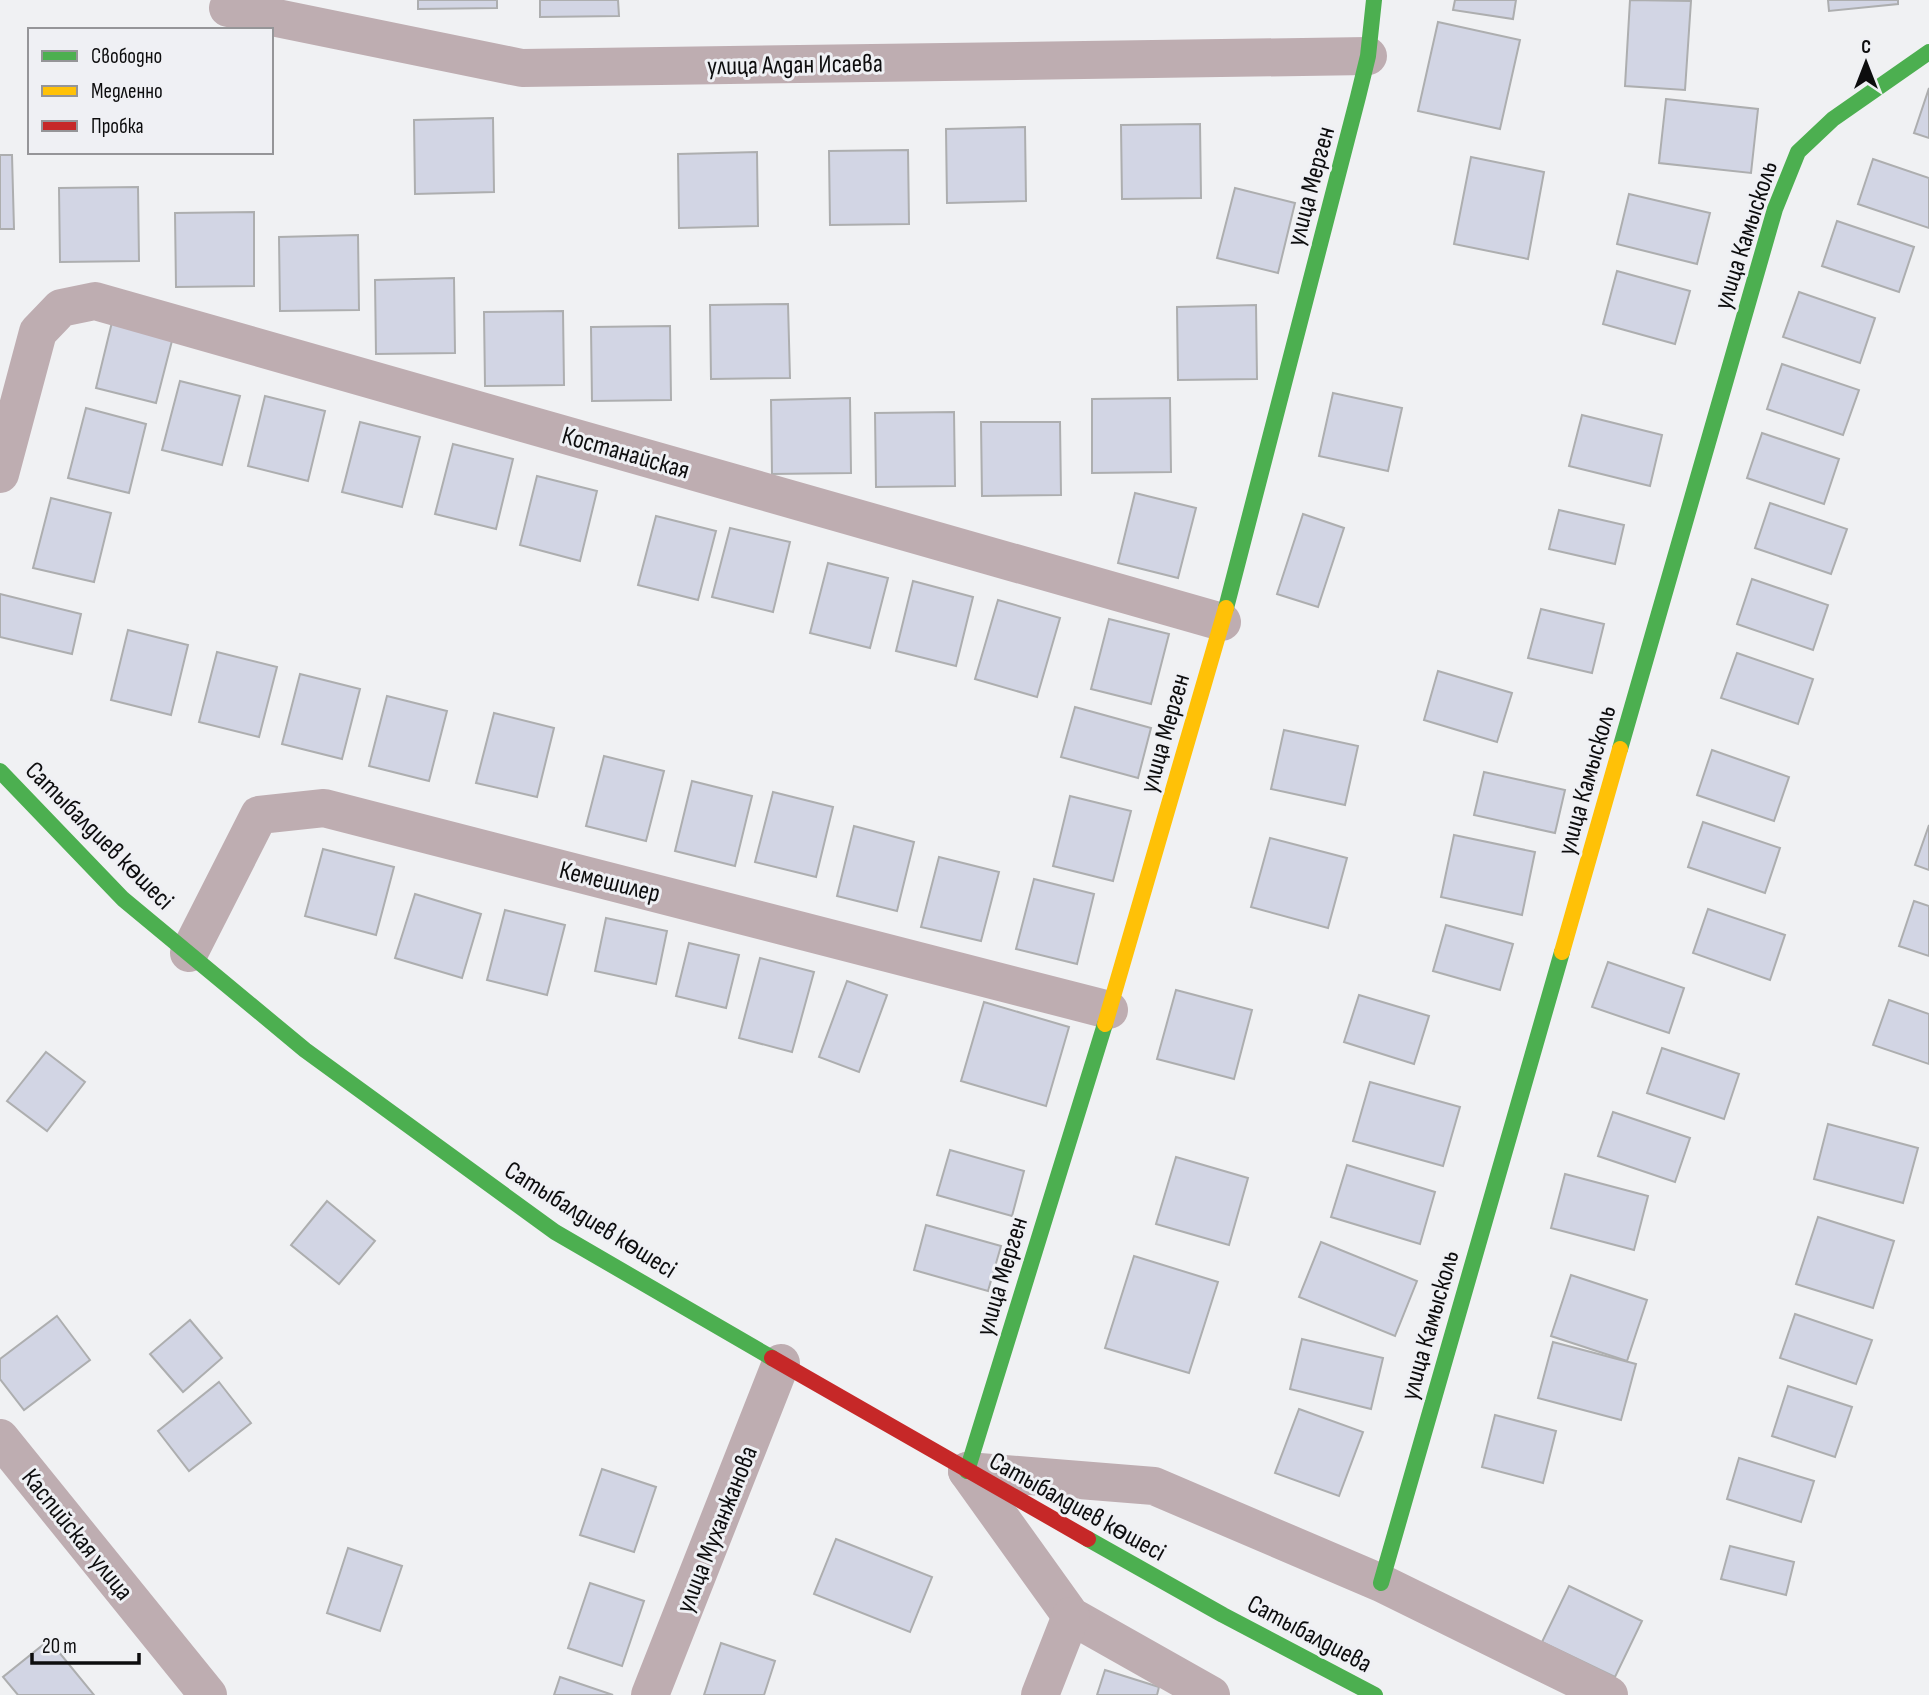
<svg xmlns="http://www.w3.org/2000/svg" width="1929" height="1695" font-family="'Sofia Sans Condensed',sans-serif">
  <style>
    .building { fill: #d2d5e4; stroke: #adaeaf; stroke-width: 2 }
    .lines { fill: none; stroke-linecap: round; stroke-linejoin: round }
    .street { stroke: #beadb1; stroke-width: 38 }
    .fast { stroke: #4caf50; stroke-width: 16 }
    .slow { stroke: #ffc107; stroke-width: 16 }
    .jam { stroke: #c62828; stroke-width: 16 }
    .labels { text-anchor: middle; stroke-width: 6; stroke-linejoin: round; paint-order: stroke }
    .street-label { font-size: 26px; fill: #0d0d0e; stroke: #eff0f4 }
  </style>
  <rect width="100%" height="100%" fill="#f0f1f3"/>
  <g class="building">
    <path d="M418,0H497V8L418,9Z"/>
    <path d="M540,0H618L619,16L540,17Z"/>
    <path d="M1455,0H1516L1513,19L1453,10Z"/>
    <path d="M1630,0L1691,1L1685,90L1625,86Z"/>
    <path d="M1828,0H1898V4L1829,11Z"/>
    <path d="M1438,22L1520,40L1500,129L1418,111Z"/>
    <path d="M1929,88V138L1914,133Z"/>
    <path d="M1666,99L1758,109L1751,173L1659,163Z"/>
    <path d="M493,118L494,192L415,194L414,120Z"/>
    <path d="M1200,124L1201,198L1122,199L1121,125Z"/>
    <path d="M1025,127L1026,201L947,203L946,129Z"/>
    <path d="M908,150L909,224L830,225L829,151Z"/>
    <path d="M757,152L758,226L679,228L678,154Z"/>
    <path d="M0,155H12L14,229H0Z"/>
    <path d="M1471,157L1544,172L1528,259L1454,244Z"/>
    <path d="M1873,159L1929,178V228L1858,204Z"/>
    <path d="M138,187L139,261L60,262L59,188Z"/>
    <path d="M1235,188L1295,203L1278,273L1217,258Z"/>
    <path d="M1629,194L1710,213L1697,264L1617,244Z"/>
    <path d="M254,212V286L176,287L175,213Z"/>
    <path d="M1837,221L1914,247L1899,292L1822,266Z"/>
    <path d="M358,235L359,310L280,311L279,237Z"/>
    <path d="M1617,271L1690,291L1675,344L1603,324Z"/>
    <path d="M454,278L455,353L376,354L375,280Z"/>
    <path d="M1799,292L1875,318L1860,363L1783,337Z"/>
    <path d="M788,304L790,378L711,379L710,305Z"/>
    <path d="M1256,305L1257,379L1178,380L1177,307Z"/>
    <path d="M563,311L564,385L485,386L484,312Z"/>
    <path d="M113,318L174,333L156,403L96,388Z"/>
    <path d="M670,326L671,400L592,401L591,327Z"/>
    <path d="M1782,364L1859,390L1843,435L1767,409Z"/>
    <path d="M180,381L240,396L222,465L162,450Z"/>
    <path d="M1333,393L1402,408L1388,471L1319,456Z"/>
    <path d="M265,396L325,411L308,481L248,466Z"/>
    <path d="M850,398L851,473L772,474L771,400Z"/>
    <path d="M1170,398L1171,472L1092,473V399Z"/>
    <path d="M86,408L146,424L129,493L68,478Z"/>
    <path d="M954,412L955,486L876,487L875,413Z"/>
    <path d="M1582,415L1662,435L1650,486L1569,466Z"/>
    <path d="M360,422L420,437L402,507L342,492Z"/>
    <path d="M981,422H1060L1061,495L982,496Z"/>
    <path d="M1762,433L1839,459L1824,504L1747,478Z"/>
    <path d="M453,444L513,459L496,529L435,514Z"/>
    <path d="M537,476L597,491L580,561L520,545Z"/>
    <path d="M1135,493L1196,508L1178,578L1118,563Z"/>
    <path d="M51,498L111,513L94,582L33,568Z"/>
    <path d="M1770,503L1847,529L1831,574L1755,548Z"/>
    <path d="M1559,510L1624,525L1615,564L1549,549Z"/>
    <path d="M1303,514L1344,528L1318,607L1277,594Z"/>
    <path d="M656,516L716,531L698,600L638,585Z"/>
    <path d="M730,528L790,542L773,612L712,597Z"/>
    <path d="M828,563L888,578L870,648L810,633Z"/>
    <path d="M1752,579L1828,605L1813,650L1737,624Z"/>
    <path d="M913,581L973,597L956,666L896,651Z"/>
    <path d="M0,594L81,614L72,654L0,637Z"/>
    <path d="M998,600L1060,618L1037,697L975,679Z"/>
    <path d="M1541,609L1604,624L1592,673L1528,658Z"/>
    <path d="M1109,619L1169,634L1151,704L1091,689Z"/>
    <path d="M128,630L188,645L171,715L111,700Z"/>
    <path d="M217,652L277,667L259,737L199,722Z"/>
    <path d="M1737,653L1813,679L1798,724L1721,698Z"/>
    <path d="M1438,671L1512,693L1497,742L1424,720Z"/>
    <path d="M300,674L360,689L342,759L282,744Z"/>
    <path d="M387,696L447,711L429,781L369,766Z"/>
    <path d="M1075,707L1151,728L1138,778L1061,757Z"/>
    <path d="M494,713L554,728L537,797L476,783Z"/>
    <path d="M1284,730L1358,746L1345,805L1271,789Z"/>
    <path d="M1712,750L1789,777L1774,821L1697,795Z"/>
    <path d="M604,756L664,771L646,841L586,826Z"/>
    <path d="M1484,772L1565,790L1555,833L1474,815Z"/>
    <path d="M692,781L752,796L735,866L675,851Z"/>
    <path d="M773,792L833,807L816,877L755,862Z"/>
    <path d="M1070,796L1131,811L1113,881L1053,866Z"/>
    <path d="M1703,822L1780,848L1765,893L1688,867Z"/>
    <path d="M1929,825V870L1915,865Z"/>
    <path d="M854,826L914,842L897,911L837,896Z"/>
    <path d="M1454,835L1535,852L1522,915L1441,897Z"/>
    <path d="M1270,838L1347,858L1328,928L1251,907Z"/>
    <path d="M323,849L394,867L376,935L305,916Z"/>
    <path d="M939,857L999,872L981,941L921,927Z"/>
    <path d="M1034,879L1094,894L1077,964L1016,949Z"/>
    <path d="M415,894L481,914L462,978L395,958Z"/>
    <path d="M1914,901L1929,906V956L1899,946Z"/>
    <path d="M1708,909L1785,935L1770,980L1693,953Z"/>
    <path d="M505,910L565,925L547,995L487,980Z"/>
    <path d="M606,918L667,931L656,984L595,971Z"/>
    <path d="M1446,925L1513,944L1500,990L1433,971Z"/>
    <path d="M689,943L739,955L726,1008L676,996Z"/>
    <path d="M760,958L814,972L792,1052L739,1038Z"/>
    <path d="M1608,962L1684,988L1669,1033L1592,1007Z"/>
    <path d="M847,981L887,995L859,1072L819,1057Z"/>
    <path d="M1176,990L1252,1010L1234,1079L1157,1059Z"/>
    <path d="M1359,995L1429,1016L1414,1064L1344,1042Z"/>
    <path d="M1889,1000L1929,1014V1064L1873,1045Z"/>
    <path d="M984,1002L1069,1027L1046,1106L961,1081Z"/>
    <path d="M1662,1048L1739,1074L1724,1119L1647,1093Z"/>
    <path d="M46,1052L85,1082L47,1131L7,1101Z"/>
    <path d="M1370,1082L1460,1107L1443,1166L1353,1141Z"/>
    <path d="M1613,1112L1690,1138L1675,1182L1598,1156Z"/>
    <path d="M1828,1124L1918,1148L1903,1203L1814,1179Z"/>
    <path d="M950,1150L1024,1171L1012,1216L937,1195Z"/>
    <path d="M1176,1157L1248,1178L1229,1245L1156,1224Z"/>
    <path d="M1347,1165L1435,1192L1420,1244L1331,1217Z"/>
    <path d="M1565,1174L1648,1196L1634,1250L1551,1228Z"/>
    <path d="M327,1201L375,1241L339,1284L291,1245Z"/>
    <path d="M1818,1217L1894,1241L1873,1308L1796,1284Z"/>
    <path d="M926,1225L1001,1246L988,1291L914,1270Z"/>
    <path d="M1321,1242L1417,1281L1395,1336L1299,1297Z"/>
    <path d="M1134,1256L1218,1282L1189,1373L1105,1348Z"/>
    <path d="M1571,1275L1647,1300L1627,1361L1551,1336Z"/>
    <path d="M1795,1314L1872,1340L1856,1384L1780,1358Z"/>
    <path d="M57,1316L90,1360L24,1410L0,1379V1359Z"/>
    <path d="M190,1320L222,1358L183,1392L150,1354Z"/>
    <path d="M1302,1339L1383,1358L1371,1409L1290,1389Z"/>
    <path d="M1553,1342L1636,1364L1621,1420L1538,1398Z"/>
    <path d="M219,1382L251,1423L189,1471L158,1431Z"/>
    <path d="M1788,1386L1852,1407L1835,1457L1772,1436Z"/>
    <path d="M1299,1409L1363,1432L1339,1496L1275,1473Z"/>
    <path d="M1495,1415L1556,1431L1543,1483L1482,1467Z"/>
    <path d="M1739,1458L1814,1481L1801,1522L1727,1499Z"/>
    <path d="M602,1469L656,1487L634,1552L580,1535Z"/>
    <path d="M836,1539L932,1577L910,1632L814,1594Z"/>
    <path d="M1730,1546L1794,1562L1786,1595L1721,1579Z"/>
    <path d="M348,1548L402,1566L380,1631L327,1613Z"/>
    <path d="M590,1583L644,1601L622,1666L568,1648Z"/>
    <path d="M1569,1586L1642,1621L1615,1677L1542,1642Z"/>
    <path d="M49,1640L94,1695H18L3,1677Z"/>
    <path d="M721,1643L775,1661L764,1695H704Z"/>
    <path d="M1105,1670L1159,1687L1157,1695H1097Z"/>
    <path d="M560,1677L613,1695H554Z"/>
  </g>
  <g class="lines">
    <g class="street">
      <path d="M228,8L522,68L1368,56"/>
      <path d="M0,474L38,332L61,308L95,301L1222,622"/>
      <path d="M189,953L259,815L324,808L1109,1010"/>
      <path d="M0,1438L208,1695"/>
      <path d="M967,1471L1154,1486L1381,1583L1609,1695"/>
      <path d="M967,1471L1071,1616L1211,1695"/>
      <path d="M650,1695L781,1363"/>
      <path d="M1040,1695L1071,1616"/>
    </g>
    <g class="fast">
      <path d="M1226,608L1358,97L1368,56L1374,0"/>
      <path d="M1620,749L1775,209L1798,152L1833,119L1929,52"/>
      <path d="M0,771L123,899L305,1050L555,1232L772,1358"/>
      <path d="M967,1471L1105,1024"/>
      <path d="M1088,1539L1223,1615L1375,1695"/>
      <path d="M1381,1583L1562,952"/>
    </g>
    <g class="slow">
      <path d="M1562,952L1620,749"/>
      <path d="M1105,1024L1226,608"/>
    </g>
    <path class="jam" d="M772,1358L1088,1539"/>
  </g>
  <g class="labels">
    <g class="street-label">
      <text transform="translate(795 64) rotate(-1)" y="9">улица Алдан Исаева</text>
      <text transform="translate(1310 186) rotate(-75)" y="9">улица Мерген</text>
      <text transform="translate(1745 235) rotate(-72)" y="9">улица Камысколь</text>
      <text transform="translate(626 452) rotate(16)" y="9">Костанайская</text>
      <text transform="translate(1164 733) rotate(-74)" y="9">улица Мерген</text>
      <text transform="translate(1586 780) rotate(-74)" y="9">улица Камысколь</text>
      <text transform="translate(100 835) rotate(45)" y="9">Сатыбалдиев көшесі</text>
      <text transform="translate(610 881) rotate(14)" y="9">Кемешилер</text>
      <text transform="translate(591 1219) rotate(32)" y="9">Сатыбалдиев көшесі</text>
      <text transform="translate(1001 1276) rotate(-73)" y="9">улица Мерген</text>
      <text transform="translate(1429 1325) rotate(-74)" y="9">улица Камысколь</text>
      <text transform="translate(1078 1506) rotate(29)" y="9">Сатыбалдиев көшесі</text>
      <text transform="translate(716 1529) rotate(-68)" y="9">улица Муханжанова</text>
      <text transform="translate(78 1534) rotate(51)" y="9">Каспийская улица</text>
      <text transform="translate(1310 1633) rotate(28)" y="9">Сатыбалдиева</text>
    </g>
  </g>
  <rect x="28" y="28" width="245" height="126" fill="#eff0f4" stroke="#959598" stroke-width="2"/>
  <rect x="42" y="51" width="35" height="10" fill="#4caf50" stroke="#959598" stroke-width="2"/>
  <text x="91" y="63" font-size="21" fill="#0d0d0e">Свободно</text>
  <rect x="42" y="86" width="35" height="10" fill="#ffc107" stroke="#959598" stroke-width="2"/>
  <text x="91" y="98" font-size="21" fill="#0d0d0e">Медленно</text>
  <rect x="42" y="121" width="35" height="10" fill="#c62828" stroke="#959598" stroke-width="2"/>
  <text x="91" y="133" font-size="21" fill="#0d0d0e">Пробка</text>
  <g transform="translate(1866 63)" stroke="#eff0f4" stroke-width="5" paint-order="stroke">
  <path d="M0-5L12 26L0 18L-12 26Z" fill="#0d0d0e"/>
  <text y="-10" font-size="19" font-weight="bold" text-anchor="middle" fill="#0d0d0e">С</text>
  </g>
  <path d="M32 1653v10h107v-10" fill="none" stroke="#0d0d0e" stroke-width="3.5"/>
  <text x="42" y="1653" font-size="21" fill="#0d0d0e" stroke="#eff0f4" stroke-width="5" paint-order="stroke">20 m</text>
</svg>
